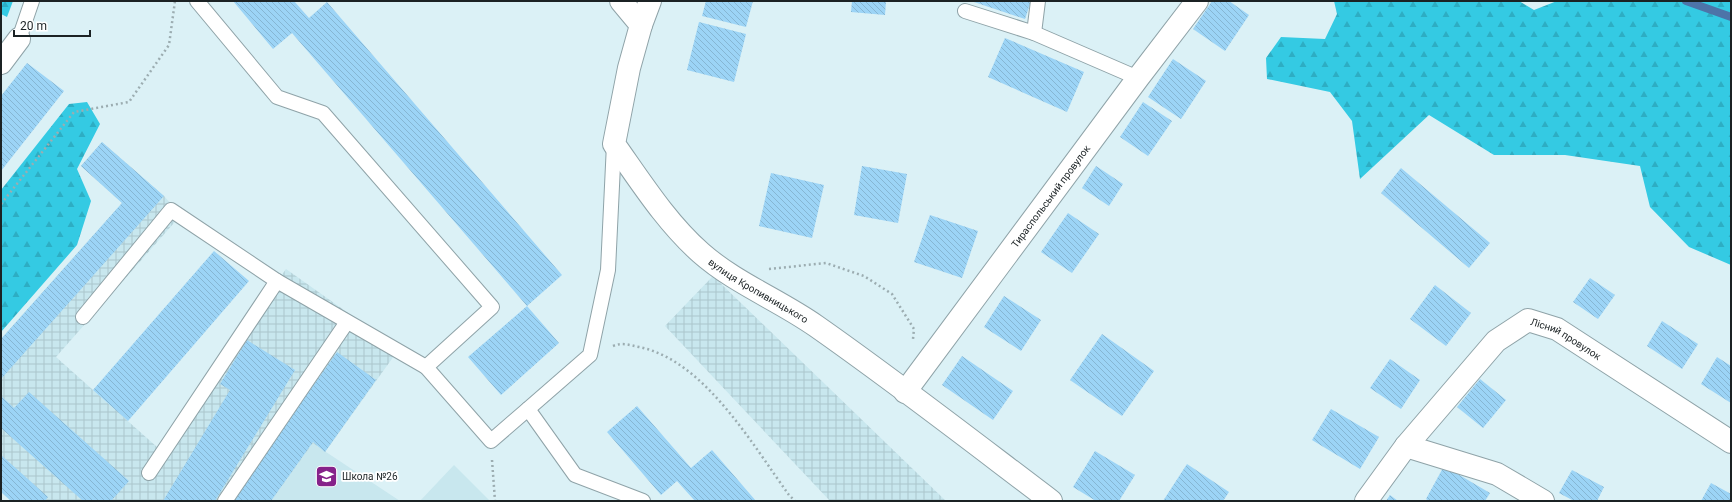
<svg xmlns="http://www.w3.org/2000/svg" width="1732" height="502" font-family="Roboto,sans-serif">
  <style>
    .built { fill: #c8e7ee }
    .industrial { fill: url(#industrial-grid) }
    .forest { fill: url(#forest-firs) }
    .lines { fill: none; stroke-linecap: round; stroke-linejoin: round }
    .stream { stroke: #4d74a8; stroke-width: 8 }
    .building { fill: url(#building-back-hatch) }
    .service-casing { stroke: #8fa3a8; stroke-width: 16 }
    .minor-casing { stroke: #8fa3a8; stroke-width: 24 }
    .secondary-casing { stroke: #8fa3a8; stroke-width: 24 }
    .path { stroke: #9cadb1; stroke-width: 2.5; stroke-dasharray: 2 3; stroke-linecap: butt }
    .service { stroke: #fff; stroke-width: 14 }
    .minor { stroke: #fff; stroke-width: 22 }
    .secondary { stroke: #fff; stroke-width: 22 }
    .labels { text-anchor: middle; stroke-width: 3.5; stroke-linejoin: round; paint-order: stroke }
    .street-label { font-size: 10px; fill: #1b2224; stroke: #fff }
    .poi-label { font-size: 10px; fill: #1b2224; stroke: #fff; text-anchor: start }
  </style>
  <defs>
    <pattern id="industrial-grid" width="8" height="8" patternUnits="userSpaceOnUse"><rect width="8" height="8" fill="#c8e7ee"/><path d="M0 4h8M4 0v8" fill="none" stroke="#abc6cc"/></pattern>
    <pattern id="forest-firs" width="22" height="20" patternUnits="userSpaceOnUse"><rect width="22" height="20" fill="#34cae3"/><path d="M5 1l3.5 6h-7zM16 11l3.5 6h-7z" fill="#2dadc3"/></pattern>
    <pattern id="building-back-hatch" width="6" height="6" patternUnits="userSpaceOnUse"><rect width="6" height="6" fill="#9cd4f6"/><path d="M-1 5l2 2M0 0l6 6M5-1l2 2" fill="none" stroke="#86b6d3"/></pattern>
  </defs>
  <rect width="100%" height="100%" fill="#dbf1f6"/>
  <g class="built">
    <path d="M313,442L326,452L400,501H271Z"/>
    <path d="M454,465L490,501H420Z"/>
  </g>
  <g class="industrial">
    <path d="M102,142L164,196L181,215L56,357L157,447L286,269L399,349L325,452L313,443L271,501H11L1,492V339L122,203L81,166Z"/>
    <path d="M713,276L946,501H830L665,326Z"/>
  </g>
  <g class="forest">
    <path d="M1,1H13L7,17L1,14Z"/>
    <path d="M1334,1H1519L1534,10L1557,1H1731V265L1689,247L1650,207L1640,166L1565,155H1494L1429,115L1360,179L1352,121L1330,92L1267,79L1266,58L1281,37L1325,39L1337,14Z"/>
    <path d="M87,102L100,124L77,169L91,201L77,245L1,332V190L69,104Z"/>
  </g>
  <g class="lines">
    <path class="stream" d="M1686,1L1731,17"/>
  </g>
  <g class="building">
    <path d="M233,1H294L309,18L327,2L562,275L527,306L559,343L501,395L468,357L527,306L292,33L273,49Z"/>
    <path d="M706,1H753L746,27L702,16Z"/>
    <path d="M852,1H886L885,15L851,12Z"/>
    <path d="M971,1H1031L1025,19Z"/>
    <path d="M1212,1H1229L1249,15L1225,51L1193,29Z"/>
    <path d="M699,22L746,34L734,82L687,70Z"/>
    <path d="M1005,38L1084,72L1067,112L988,77Z"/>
    <path d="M1173,59L1206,81L1181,119L1148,97Z"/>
    <path d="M27,63L64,91L1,171V96Z"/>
    <path d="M1143,102L1172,121L1148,156L1120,137Z"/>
    <path d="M102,142L164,196L1,379V339L122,203L81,166Z"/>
    <path d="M862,166L907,174L898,223L854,215Z"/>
    <path d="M1096,166L1123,184L1109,206L1082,188Z"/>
    <path d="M1401,168L1490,243L1469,268L1381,193Z"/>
    <path d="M771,173L824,185L812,238L759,226Z"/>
    <path d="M1068,213L1099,234L1072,273L1041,252Z"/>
    <path d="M930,215L978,231L962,278L914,262Z"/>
    <path d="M214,251L249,281L128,421L93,390Z"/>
    <path d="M1590,278L1615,295L1598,319L1573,302Z"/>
    <path d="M1435,285L1471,313L1446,346L1410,319Z"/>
    <path d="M1004,296L1041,320L1021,351L984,327Z"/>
    <path d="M1662,321L1698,344L1682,369L1647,346Z"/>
    <path d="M1102,334L1154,371L1122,416L1070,380Z"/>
    <path d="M247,340L295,370L215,501H163L230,390L220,384Z"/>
    <path d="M337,352L376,380L325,452L313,442L271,501H231Z"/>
    <path d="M962,356L1013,391L993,420L942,385Z"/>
    <path d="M1717,357L1731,366V403L1701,384Z"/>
    <path d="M1390,359L1420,380L1401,409L1370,388Z"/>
    <path d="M1480,379L1506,400L1483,428L1457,407Z"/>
    <path d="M29,392L129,481L111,501H83L1,428V396L14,408Z"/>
    <path d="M637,406L691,468L712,450L756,501H695L677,481L661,495L607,432Z"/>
    <path d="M1331,409L1379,437L1360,469L1312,440Z"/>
    <path d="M1095,451L1135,475L1119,501H1096L1073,487Z"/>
    <path d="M1,455L48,497L45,501H11L1,492Z"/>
    <path d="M1187,464L1229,492L1223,501H1163Z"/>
    <path d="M1444,466L1490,493L1485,501H1429L1426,499Z"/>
    <path d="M1572,470L1604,487L1597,501H1574L1559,493Z"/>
    <path d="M1711,483L1731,494V501H1701Z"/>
    <path d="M1390,495L1398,501H1386Z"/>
  </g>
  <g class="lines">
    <defs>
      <g id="service">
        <path d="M197,1L277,97L323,113L492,307L426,367L491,441L528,409"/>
        <path d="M965,11L1034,33L1138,78"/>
        <path d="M1034,33L1038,1"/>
        <path d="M19,39L32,1"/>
        <path d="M614,144L608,270L590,355L528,409L575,475L643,501"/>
        <path d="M83,317L171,210L277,281L426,367"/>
        <path d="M149,473L277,281"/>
        <path d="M225,501L347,322"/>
      </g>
      <g id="minor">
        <path d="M641,25L650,1"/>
        <path d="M1,63L19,39"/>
        <path id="s1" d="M905,392L1138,78L1197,1"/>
        <path d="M1406,446L1497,474L1543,501"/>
        <path id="s2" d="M1366,501L1406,446L1496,341L1528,320L1557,329L1731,442"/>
      </g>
      <g id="secondary">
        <path id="s3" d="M621,1L641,25L629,68L614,144C641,182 666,222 701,253C735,283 779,300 816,326C896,382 973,442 1051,501"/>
      </g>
    </defs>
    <use href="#service" class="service-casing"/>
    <use href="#minor" class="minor-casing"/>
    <use href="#secondary" class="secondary-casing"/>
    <g class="path">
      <path d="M1,204L74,112L129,102L169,45L175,1"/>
      <path d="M769,269L826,263L864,276L892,294L914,329L913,339"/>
      <path d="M613,346C622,342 629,345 639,347C704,360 752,444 789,495L795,501"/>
      <path d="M492,460L495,501"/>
    </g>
    <use href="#service" class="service"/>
    <use href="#minor" class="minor"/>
    <use href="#secondary" class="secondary"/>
  </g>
  <defs>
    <symbol id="school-square" viewBox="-11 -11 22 22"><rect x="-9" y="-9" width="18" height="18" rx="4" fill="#86228a" stroke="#fff"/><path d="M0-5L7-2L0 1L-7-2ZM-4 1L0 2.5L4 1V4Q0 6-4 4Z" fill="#fff"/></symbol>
  </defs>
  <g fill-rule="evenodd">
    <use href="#school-square" x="314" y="464" width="25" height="25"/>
  </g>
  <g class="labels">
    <g class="street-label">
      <text dy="4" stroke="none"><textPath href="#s1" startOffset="244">Тираспольський провулок</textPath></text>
      <text dy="4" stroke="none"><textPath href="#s3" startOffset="362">вулиця Кропивницького</textPath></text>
      <text dy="4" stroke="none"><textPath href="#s2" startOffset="287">Лісний провулок</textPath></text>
    </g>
    <g class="poi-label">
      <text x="342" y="480">Школа №26</text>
    </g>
  </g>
  <rect width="1732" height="502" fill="none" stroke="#1b2224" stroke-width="4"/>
  <path d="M14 30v6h76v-6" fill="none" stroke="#1b2224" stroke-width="2"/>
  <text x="20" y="30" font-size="12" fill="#1b2224" stroke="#ffffff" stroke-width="3" paint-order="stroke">20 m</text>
</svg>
